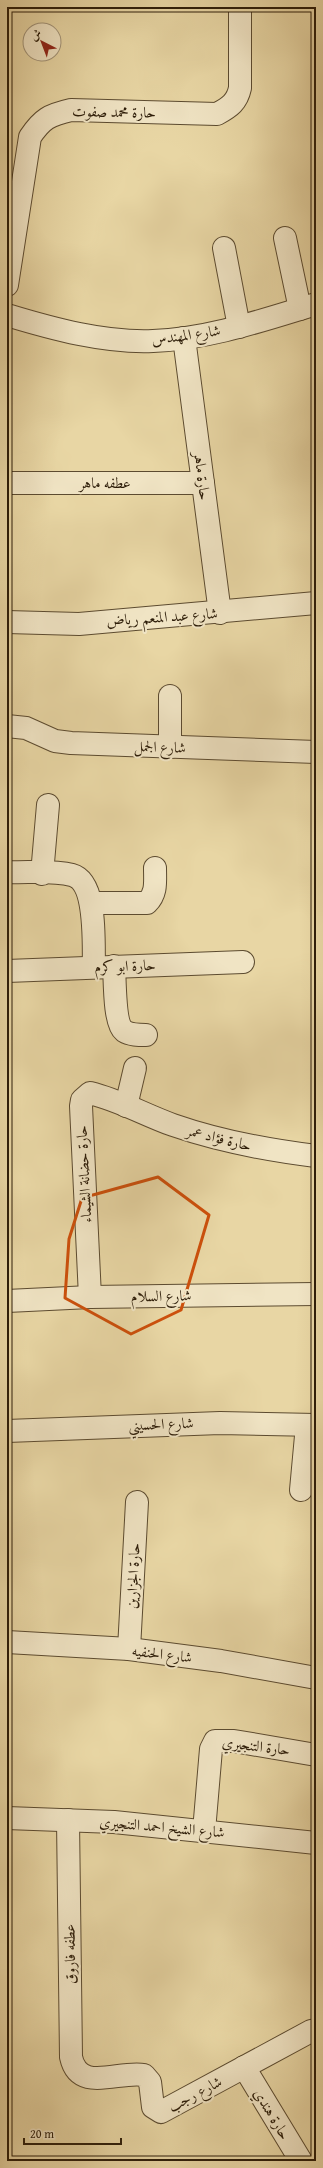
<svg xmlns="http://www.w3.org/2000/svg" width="323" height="2168" font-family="'Gentium Book Plus',Amiri,serif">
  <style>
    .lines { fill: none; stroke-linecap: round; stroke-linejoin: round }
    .street-casing { stroke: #5c4b30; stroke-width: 24 }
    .street { stroke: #f0e4c4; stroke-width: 22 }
    .marked { fill: none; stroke: #cc500c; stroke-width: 3; stroke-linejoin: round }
    .labels { text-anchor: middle; stroke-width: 4; stroke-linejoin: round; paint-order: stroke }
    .street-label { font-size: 15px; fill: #2d1d09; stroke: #f0e4c4 }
  </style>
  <rect width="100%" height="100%" fill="#e8d6a4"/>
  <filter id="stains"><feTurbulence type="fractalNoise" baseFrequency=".005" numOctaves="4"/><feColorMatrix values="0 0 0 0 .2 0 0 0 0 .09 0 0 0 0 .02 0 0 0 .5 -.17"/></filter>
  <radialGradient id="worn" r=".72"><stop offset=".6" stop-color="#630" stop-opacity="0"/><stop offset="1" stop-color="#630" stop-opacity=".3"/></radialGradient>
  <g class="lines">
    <defs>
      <g id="street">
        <path d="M285,238L300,309"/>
        <path d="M224,248L239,327"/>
        <path d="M7,285L30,137C42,119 49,115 71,110L217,114C230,107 237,102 240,88V7"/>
        <path d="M7,315C53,329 105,343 153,341C209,339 263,320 316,304"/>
        <path d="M184,338L220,613"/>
        <path d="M7,483H203"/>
        <path d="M7,622L79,624L316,603"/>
        <path d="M170,696V747"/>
        <path d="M7,726L26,728L55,741L71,743L316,752"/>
        <path d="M7,872C27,873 52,870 72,875C98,882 93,945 94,967"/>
        <path d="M42,874L48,805"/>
        <path d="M91,903H147C157,893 155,882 155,868"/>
        <path d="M114,966C115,980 114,1023 124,1031C130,1035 139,1035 146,1035"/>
        <path d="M7,971L243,962"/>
        <path d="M126,1106L135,1068"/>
        <path d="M90,1297L81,1106L82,1100L90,1093C119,1100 145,1115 173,1125C219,1141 267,1150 316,1156"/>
        <path d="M7,1301L90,1297L316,1294"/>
        <path d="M7,1431L220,1423L316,1425"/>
        <path d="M301,1490L307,1425"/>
        <path d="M7,1642L129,1649L221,1661L316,1678"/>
        <path d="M129,1649L137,1502"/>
        <path d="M7,1818L114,1822L316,1843"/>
        <path d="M68,1820L71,2057C79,2094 119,2070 144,2075L150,2082L153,2107L161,2112L311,2031L316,2030"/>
        <path d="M204,1831L211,1749L215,1741H234L316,1755"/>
        <path d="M244,2067L301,2161"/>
      </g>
    </defs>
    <use href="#street" class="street-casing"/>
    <use href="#street" class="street"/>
  </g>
  <path class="marked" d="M158,1177L209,1215L181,1310L131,1334L65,1298L69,1239L82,1198Z"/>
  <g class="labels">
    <g class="street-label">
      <text transform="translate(114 112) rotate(1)" y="5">حارة محمد صفوت</text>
      <text transform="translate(186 335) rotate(-8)" y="5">شارع المهندس</text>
      <text transform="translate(202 476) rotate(83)" y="5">حارة ماهر</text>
      <text x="105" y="488">عطفه ماهر</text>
      <text transform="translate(162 617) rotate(-4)" y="5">شارع عبد المنعم رياض</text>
      <text transform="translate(160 747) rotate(2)" y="5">شارع الجمل</text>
      <text transform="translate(125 966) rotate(-2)" y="5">حارة ابو كرم</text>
      <text transform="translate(219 1138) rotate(14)" y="5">حارة فؤاد عمر</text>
      <text transform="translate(84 1174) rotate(-93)" y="5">حارة حضانة الشيماء</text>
      <text transform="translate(161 1296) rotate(-1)" y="5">شارع السلام</text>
      <text transform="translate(161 1424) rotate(-2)" y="5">شارع الحسيني</text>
      <text transform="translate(133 1576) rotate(-87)" y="5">حارة الجزارين</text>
      <text transform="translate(162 1654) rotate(7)" y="5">شارع الحنفيه</text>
      <text transform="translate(256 1746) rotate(7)" y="5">حارة التنجيري</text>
      <text transform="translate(162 1827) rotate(5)" y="5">شارع الشيخ احمد التنجيري</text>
      <text transform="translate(70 1954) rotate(-91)" y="5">عطفه فاروق</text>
      <text transform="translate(195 2094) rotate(-28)" y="5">شارع رجب</text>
      <text transform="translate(272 2114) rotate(59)" y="5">حارة هندي</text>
    </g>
  </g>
  <rect width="323" height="2168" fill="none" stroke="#e8d6a4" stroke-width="24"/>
  <rect x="8" y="8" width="307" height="2152" fill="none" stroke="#2d1d09" stroke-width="2"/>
  <rect x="12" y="12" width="299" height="2144" fill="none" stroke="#2d1d09"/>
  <g transform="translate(42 42) rotate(318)"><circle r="19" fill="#f0e4c4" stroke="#a29479"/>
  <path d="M0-3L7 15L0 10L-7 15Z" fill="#8f2418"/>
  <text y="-6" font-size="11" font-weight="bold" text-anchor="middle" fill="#2d1d09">ش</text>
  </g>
  <path d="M24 2138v6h97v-6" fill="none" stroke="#2d1d09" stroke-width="2"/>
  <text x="30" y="2138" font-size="12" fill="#2d1d09" stroke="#f0e4c4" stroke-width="3" paint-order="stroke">20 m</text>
  <rect width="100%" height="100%" filter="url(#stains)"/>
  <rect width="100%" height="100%" fill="url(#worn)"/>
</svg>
